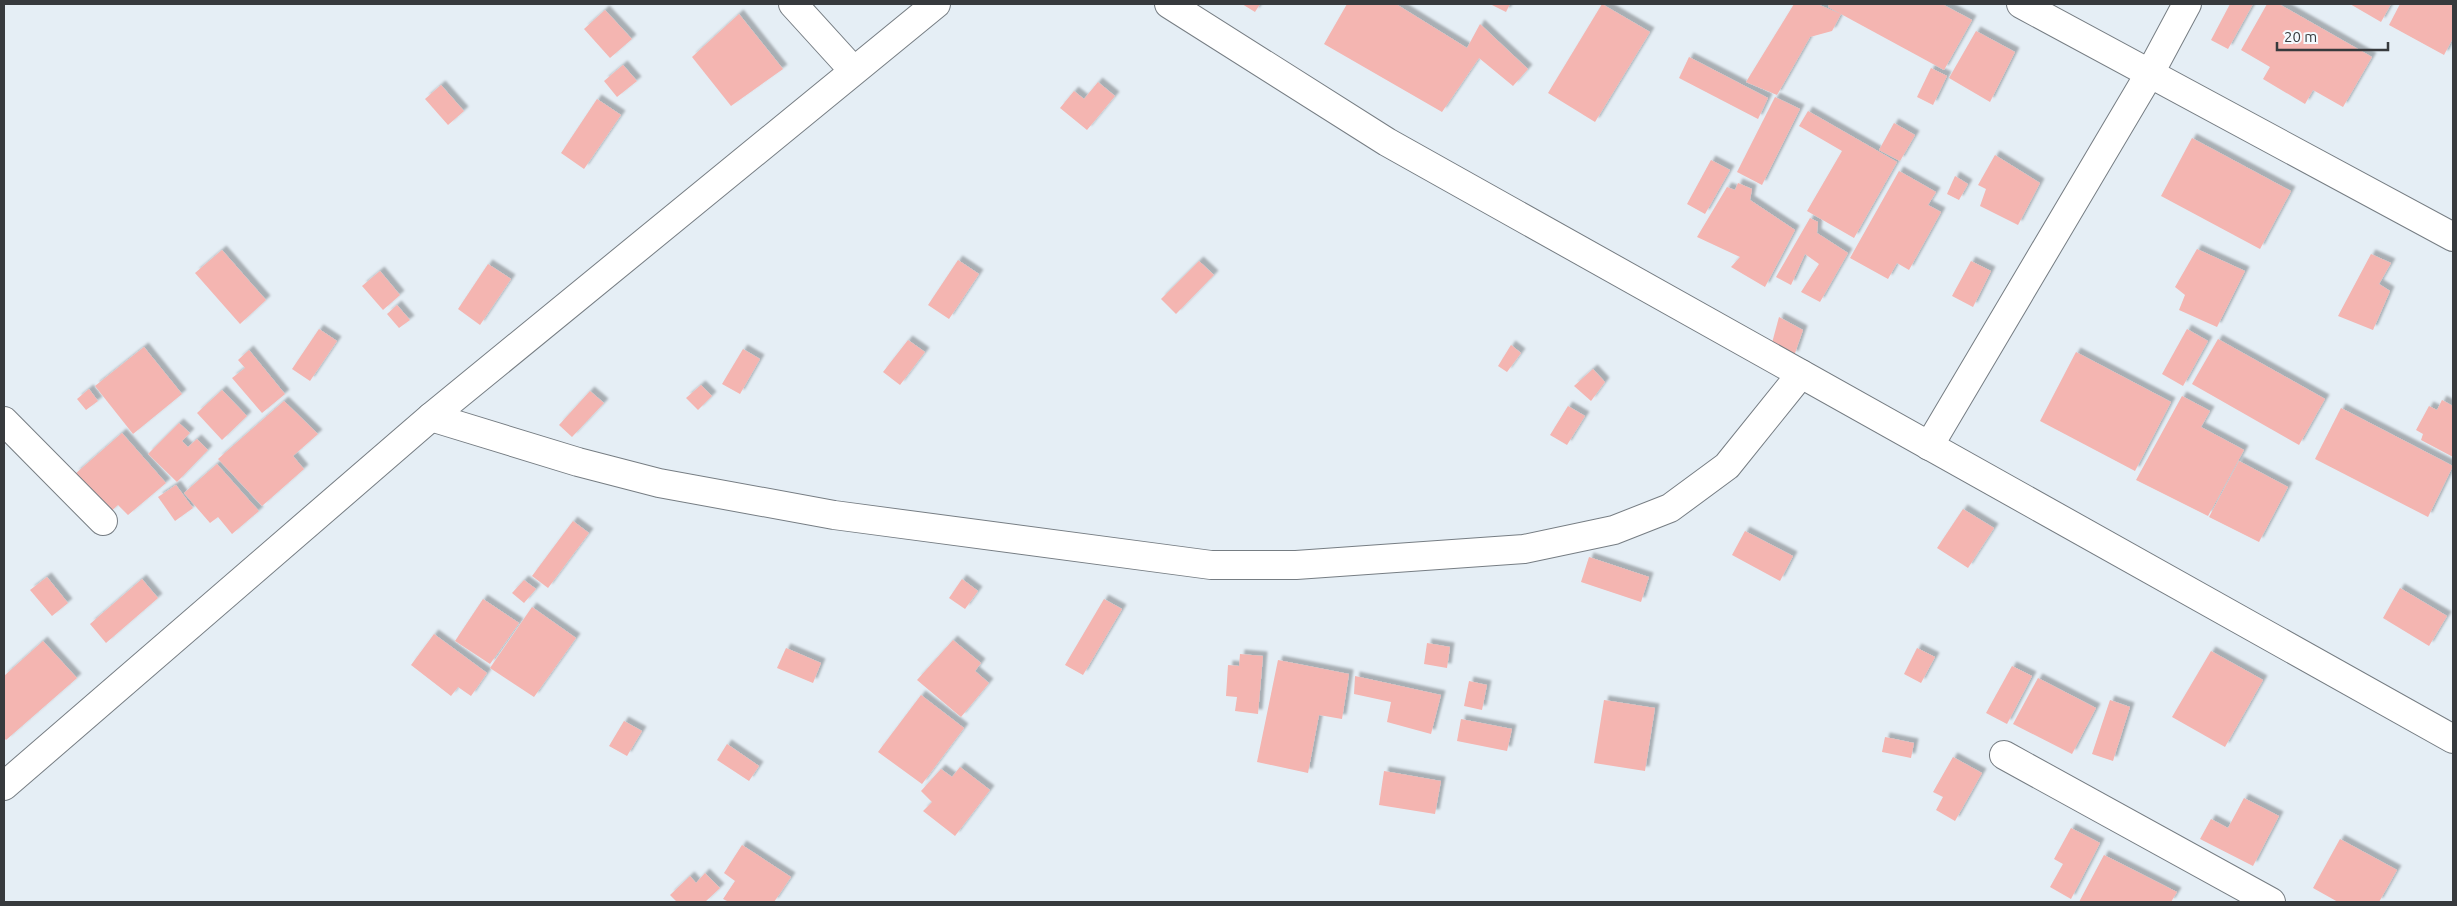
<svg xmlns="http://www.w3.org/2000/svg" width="2457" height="906" font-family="Ubuntu,sans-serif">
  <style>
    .building { fill: #f4b5b1; filter: url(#shadow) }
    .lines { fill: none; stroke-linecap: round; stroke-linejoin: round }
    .street-casing { stroke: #767d83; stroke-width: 30 }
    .street { stroke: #fff; stroke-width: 28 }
  </style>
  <defs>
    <filter id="shadow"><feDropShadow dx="4.5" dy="-4.5" stdDeviation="1" flood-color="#0004"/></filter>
  </defs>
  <rect width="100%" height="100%" fill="#e5eef5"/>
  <g class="building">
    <path d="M1242,4H1260L1255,12Z"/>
    <path d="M1347,4H1396L1467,48L1480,24L1528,69L1513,86L1479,58L1442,112L1324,44Z"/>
    <path d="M1490,4H1510L1506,12Z"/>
    <path d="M1602,4L1650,32L1595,122L1548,93Z"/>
    <path d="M1794,4H1817L1841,14L1832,31L1810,37L1777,95L1746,82Z"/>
    <path d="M1829,4H1942L1972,20L1944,70L1828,7Z"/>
    <path d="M2230,4H2253L2228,49L2211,40Z"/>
    <path d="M2267,4H2279L2372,57L2343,107L2313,90L2305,104L2263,79L2270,67L2241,50Z"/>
    <path d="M2350,4H2391L2381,22Z"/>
    <path d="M2400,4H2453V38L2444,55L2389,25Z"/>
    <path d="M605,10L632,39L610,58L584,29Z"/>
    <path d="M739,14L783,69L731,106L692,57Z"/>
    <path d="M1976,31L2015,52L1990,102L1949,78Z"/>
    <path d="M1689,57L1768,98L1758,119L1679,78Z"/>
    <path d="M623,65L637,81L617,97L604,81Z"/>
    <path d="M1931,68L1947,76L1933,105L1917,97Z"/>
    <path d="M1098,82L1115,96L1087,130L1060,108L1074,91L1084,99Z"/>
    <path d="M441,85L464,111L448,125L425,99Z"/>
    <path d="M1775,97L1800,109L1762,185L1737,172Z"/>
    <path d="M597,99L621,115L584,169L561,153Z"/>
    <path d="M1808,111L1897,162L1854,238L1807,211L1842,151L1799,126Z"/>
    <path d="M1894,123L1915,135L1900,161L1879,150Z"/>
    <path d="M2192,138L2291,191L2260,249L2161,196Z"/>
    <path d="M1995,155L2040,183L2018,225L1980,206L1986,189L1978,185Z"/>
    <path d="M1711,160L1730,170L1705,214L1687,204Z"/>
    <path d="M1899,171L1936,192L1928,205L1941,212L1909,270L1897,263L1888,279L1850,258Z"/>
    <path d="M1955,176L1968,184L1959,200L1947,194Z"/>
    <path d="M1738,183L1752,189L1750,200L1795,230L1765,287L1731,267L1740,257L1697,237L1727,187L1735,190Z"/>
    <path d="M1810,218L1818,222L1817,233L1848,253L1820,302L1801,292L1819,264L1805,254L1791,285L1776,277Z"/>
    <path d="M2197,249L2245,271L2217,327L2179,310L2185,295L2175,287Z"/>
    <path d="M222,250L266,300L240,324L195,273Z"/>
    <path d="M2371,254L2391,263L2379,284L2390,291L2373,330L2338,316Z"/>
    <path d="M958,260L979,274L949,319L928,305Z"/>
    <path d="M1199,261L1214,275L1176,314L1161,299Z"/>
    <path d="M1971,261L1991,271L1973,307L1952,296Z"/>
    <path d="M488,264L511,279L480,325L458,309Z"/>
    <path d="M380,271L400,295L383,310L362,286Z"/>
    <path d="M397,305L410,320L399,328L387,314Z"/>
    <path d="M1779,317L1803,330L1794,356L1772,343Z"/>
    <path d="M319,329L337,341L310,381L292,369Z"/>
    <path d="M2187,329L2208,341L2183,386L2162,374Z"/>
    <path d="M2218,339L2325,399L2299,445L2192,384Z"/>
    <path d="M908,340L925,352L900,385L883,372Z"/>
    <path d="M1511,345L1521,353L1507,372L1498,366Z"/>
    <path d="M144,347L182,394L133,434L95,386Z"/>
    <path d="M743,349L760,359L740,394L722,384Z"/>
    <path d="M249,350L285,394L262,413L232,378L245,368L238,360Z"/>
    <path d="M2076,352L2171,402L2135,471L2040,421Z"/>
    <path d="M1593,369L1605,382L1591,401L1574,386Z"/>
    <path d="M701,385L712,396L698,410L686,398Z"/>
    <path d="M89,389L98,401L86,410L77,399Z"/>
    <path d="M222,390L247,416L222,440L197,413Z"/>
    <path d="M590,391L604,403L572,437L559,425Z"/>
    <path d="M2182,396L2210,411L2201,427L2244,450L2208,516L2136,480Z"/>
    <path d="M2442,400L2453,406V457L2421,440L2423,434L2416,430L2429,406L2437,410Z"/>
    <path d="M284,401L318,434L293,456L304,469L262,506L218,459Z"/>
    <path d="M1568,406L1585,416L1567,445L1550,435Z"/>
    <path d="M2341,408L2453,466L2428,517L2315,459Z"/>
    <path d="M179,423L190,433L182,441L188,447L197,439L208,450L177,482L148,454Z"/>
    <path d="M122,433L166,483L128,515L118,505L109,513L75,474Z"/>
    <path d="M2239,461L2288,487L2259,542L2209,517Z"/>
    <path d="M217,464L259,511L232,534L218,517L210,523L184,493Z"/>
    <path d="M176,485L193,508L175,521L158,497Z"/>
    <path d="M1963,509L1994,528L1968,568L1937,548Z"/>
    <path d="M573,521L589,533L548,588L532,576Z"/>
    <path d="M1745,531L1793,556L1780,581L1732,555Z"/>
    <path d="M1589,557L1649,577L1641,602L1581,582Z"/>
    <path d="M47,577L68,603L52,616L30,590Z"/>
    <path d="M142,579L158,598L106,643L90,624Z"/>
    <path d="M962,579L978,591L965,609L949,598Z"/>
    <path d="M524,580L536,589L524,603L512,593Z"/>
    <path d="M2400,588L2447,616L2429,646L2383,618Z"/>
    <path d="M483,599L519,623L490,664L455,641Z"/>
    <path d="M1104,599L1122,609L1083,675L1065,665Z"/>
    <path d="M532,607L576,638L534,697L490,668Z"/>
    <path d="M434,634L487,673L471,696L458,687L451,696L411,665Z"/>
    <path d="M953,640L981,663L975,671L989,683L961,717L917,680Z"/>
    <path d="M43,641L77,678L6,740L4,738V676Z"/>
    <path d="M1427,643L1450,647L1447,668L1424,664Z"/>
    <path d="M786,648L821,663L813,683L777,668Z"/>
    <path d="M1917,648L1935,657L1921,683L1904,674Z"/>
    <path d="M2211,651L2263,680L2225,747L2172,717Z"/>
    <path d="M1240,654L1263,656L1258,714L1235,711L1237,697L1226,696L1228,665L1239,666Z"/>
    <path d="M1278,660L1349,674L1342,719L1319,715L1308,773L1257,762Z"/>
    <path d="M2012,666L2032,676L2007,724L1986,713Z"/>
    <path d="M1355,676L1441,695L1431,734L1387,722L1391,702L1354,694Z"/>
    <path d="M2038,678L2096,708L2072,754L2013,724Z"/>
    <path d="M1469,681L1487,685L1482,710L1464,706Z"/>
    <path d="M921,695L964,728L922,784L878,752Z"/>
    <path d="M1604,700L1655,708L1645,771L1594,763Z"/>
    <path d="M2110,700L2130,707L2113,761L2092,754Z"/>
    <path d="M1461,719L1512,729L1507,751L1457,741Z"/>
    <path d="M624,721L642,731L627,756L609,746Z"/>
    <path d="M1885,737L1914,743L1911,758L1882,752Z"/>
    <path d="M727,744L759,766L749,781L717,760Z"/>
    <path d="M1953,757L1982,773L1955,821L1936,810L1943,797L1933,792Z"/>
    <path d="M960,767L990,790L955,836L923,811L932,802L921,791L941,769L952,777Z"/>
    <path d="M1384,771L1441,781L1435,814L1379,805Z"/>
    <path d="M2244,798L2279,816L2253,866L2200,839L2211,819L2228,828Z"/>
    <path d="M2071,828L2100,843L2071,899L2050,887L2063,864L2054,859Z"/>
    <path d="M2340,839L2397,870L2379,902H2338L2313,888Z"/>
    <path d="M742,845L791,877L774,902H729L723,899L735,881L724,873Z"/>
    <path d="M2104,855L2177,892L2171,902H2079Z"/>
    <path d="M705,873L720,888L705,902H677L670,895L690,876L696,883Z"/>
  </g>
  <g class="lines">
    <defs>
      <g id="street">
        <path d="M793,4L853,70"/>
        <path d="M1169,4L1387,142L2453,739"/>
        <path d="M2021,4L2453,237"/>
        <path d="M431,417L578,462L659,483L834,515L1211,565H1296L1524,549L1614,530L1670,508L1727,466L1801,374"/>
        <path d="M4,421L103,521"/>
        <path d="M1929,446L2150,73L2187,4"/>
        <path d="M2004,755L2271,902"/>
        <path d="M4,786L431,417L936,4"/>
      </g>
    </defs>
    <use href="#street" class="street-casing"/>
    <use href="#street" class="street"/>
  </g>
  <rect width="2457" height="906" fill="none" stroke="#373a3d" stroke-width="10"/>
  <path d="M2277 42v8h111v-8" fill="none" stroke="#373a3d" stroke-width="2.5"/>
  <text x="2284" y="42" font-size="15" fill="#373a3d" stroke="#f5fbff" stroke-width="4" paint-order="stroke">20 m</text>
</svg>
